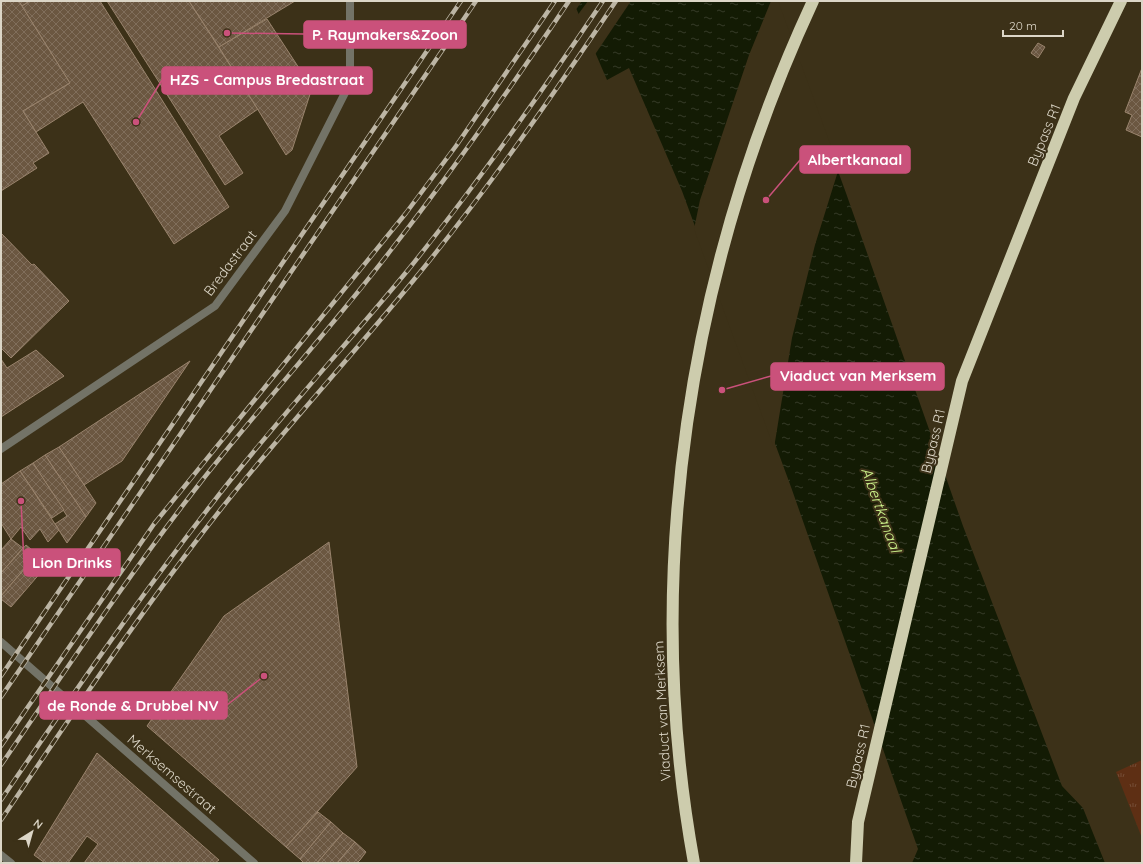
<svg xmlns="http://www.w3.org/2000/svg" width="1143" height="864" font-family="Quicksand,sans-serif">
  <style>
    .grass { fill: url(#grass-tufts) }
    .water { fill: url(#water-ripples) }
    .pier { fill: #3c3118 }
    .building { fill: url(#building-cross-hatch); stroke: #9a846d }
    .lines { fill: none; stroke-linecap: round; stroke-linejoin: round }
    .street { stroke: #737367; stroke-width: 8 }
    .highway { stroke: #cdccad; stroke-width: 12 }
    .rail-casing { stroke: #bcb5a4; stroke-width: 4.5 }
    .rail { stroke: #3c3118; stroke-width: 3; stroke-dasharray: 9; stroke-linecap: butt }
    .labels { text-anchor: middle; stroke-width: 4; stroke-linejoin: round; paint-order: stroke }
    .street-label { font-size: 14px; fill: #dcd6c7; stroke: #3c3118 }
    .water-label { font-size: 15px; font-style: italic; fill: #ccf38b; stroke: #3c3118 }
    .leader { fill: none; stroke: #ca517b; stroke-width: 1.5 }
    .callout-dot { fill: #ca517b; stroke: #3c3118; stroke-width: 1.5 }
    .callout { fill: #ca517b; stroke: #ca517b; stroke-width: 1.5 }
    .callout-label { font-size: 15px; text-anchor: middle; font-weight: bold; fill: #fff }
  </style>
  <defs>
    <pattern id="grass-tufts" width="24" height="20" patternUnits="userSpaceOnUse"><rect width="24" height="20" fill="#5e2f14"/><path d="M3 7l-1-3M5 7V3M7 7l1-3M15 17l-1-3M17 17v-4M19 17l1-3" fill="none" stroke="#744c35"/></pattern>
    <pattern id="water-ripples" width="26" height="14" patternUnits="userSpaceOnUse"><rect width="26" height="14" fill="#131b04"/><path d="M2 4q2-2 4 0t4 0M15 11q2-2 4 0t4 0" fill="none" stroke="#353b27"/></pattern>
    <pattern id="building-cross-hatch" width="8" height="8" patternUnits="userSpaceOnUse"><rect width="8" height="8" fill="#6b5741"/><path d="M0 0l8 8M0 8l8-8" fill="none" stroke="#806e5b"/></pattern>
  </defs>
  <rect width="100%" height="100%" fill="#3c3118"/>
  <path class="grass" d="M1142,760V838L1116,772Z"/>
  <path class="water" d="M573,1H776L846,193L963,526L1062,786L1083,808L1105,863H912L918,849L791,487L682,191L629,68L607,80Z"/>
  <g class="pier">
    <path d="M571,1H582L575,11Z"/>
    <path d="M588,1H631L594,56L577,16Z"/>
    <path d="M771,1H778L839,168L815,245L792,338L774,448L694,229L700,200L749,55Z"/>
  </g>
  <g class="building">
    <path d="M1,1H19L70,83L23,111L49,153L33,163L37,168L1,191Z"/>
    <path d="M19,1H30L22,6Z"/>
    <path d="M30,1H100L229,207L174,244L83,102L36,132L23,111L70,83L22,6Z"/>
    <path d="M107,1H189L258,109L219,136L243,173L225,185Z"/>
    <path d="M189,1H295L219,47Z"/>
    <path d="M267,19L312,88L292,150L286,155L219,47Z"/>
    <path d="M1038,43L1045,47L1038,58L1031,53Z"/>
    <path d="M1142,68V137L1126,130L1132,115L1125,112Z"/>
    <path d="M1,233L32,265L34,264L69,301L11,358L1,348Z"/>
    <path d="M36,350L64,376L1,417V359L7,368Z"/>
    <path d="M190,361L122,461L84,485L59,447Z"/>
    <path d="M59,447L96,503L86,517L45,455Z"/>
    <path d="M45,455L86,517L67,543L55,524L67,516L33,463Z"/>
    <path d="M33,463L64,510L52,518L20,471Z"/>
    <path d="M20,471L59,530L48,542L40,529L30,540L21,527L11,539L1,523V484Z"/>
    <path d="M11,539L23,548L1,573V550Z"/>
    <path d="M329,542L357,767L286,847L147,726L224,616Z"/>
    <path d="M26,545L37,554L1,596V573Z"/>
    <path d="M42,559L48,564L11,607L1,599V596L27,566L32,570Z"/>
    <path d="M97,753L219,860L215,863H84L98,844L87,836L68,863H45L34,855Z"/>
    <path d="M318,812L331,822L300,859L286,847Z"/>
    <path d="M331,822L343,833L317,863H304L300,859Z"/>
    <path d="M343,833L355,842L337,863H317Z"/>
    <path d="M355,842L366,852L360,860L357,863H337Z"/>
  </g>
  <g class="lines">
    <g class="street">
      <path d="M1,449L215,306L285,211L350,83V1"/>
      <path d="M1,642L254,863"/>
      <path d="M1,855L11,863"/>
    </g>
    <g class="highway">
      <path d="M694,863C641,572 689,268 813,1"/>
      <path d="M856,863L858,822L962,381L1074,98L1121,1"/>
    </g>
    <defs>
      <g id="rail">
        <path d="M1,676L461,1"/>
        <path d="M1,697L476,1"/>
        <path d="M1,746L154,524L406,213L456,146L555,1"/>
        <path d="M1,765C66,670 129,574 200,483C262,404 330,330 391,250C454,169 512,86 569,1"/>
        <path d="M1,800C69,700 137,600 211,505C273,424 343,349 408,270C478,183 541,93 603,1"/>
        <path d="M1,820C72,715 142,609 221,509C284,429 353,355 417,276C489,188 553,95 616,1"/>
      </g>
    </defs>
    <use href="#rail" class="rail-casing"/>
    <use href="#rail" class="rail"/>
  </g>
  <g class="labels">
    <g class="street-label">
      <text transform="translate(1044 135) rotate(-68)" y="5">Bypass R1</text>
      <text transform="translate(230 263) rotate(-53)" y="5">Bredastraat</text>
      <text transform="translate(933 441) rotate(-77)" y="5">Bypass R1</text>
      <text transform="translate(662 711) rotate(-93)" y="5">Viaduct van Merksem</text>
      <text transform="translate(858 756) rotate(-77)" y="5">Bypass R1</text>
      <text transform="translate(172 774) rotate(41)" y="5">Merksemsestraat</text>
    </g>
    <g class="water-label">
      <text transform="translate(881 510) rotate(70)" y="5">Albertkanaal</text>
    </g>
  </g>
  <path class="leader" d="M227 33L304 34M136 122L162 80M766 200L800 160M722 390L771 376M21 501L24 563M264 676L227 705"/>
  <g class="callout-dot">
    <circle cx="227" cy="33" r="4"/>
    <circle cx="136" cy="122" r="4"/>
    <circle cx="766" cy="200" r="4"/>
    <circle cx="722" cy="390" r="4"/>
    <circle cx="21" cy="501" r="4"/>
    <circle cx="264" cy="676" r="4"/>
  </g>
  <g class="callout">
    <rect x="304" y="21" width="162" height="27" rx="4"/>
    <rect x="162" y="67" width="210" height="27" rx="4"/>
    <rect x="800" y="146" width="110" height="27" rx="4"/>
    <rect x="771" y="363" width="173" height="27" rx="4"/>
    <rect x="24" y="549" width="96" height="27" rx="4"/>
    <rect x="40" y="692" width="187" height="27" rx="4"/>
  </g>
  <g class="callout-label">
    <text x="385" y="40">P. Raymakers&amp;Zoon</text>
    <text x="267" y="85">HZS - Campus Bredastraat</text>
    <text x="855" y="165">Albertkanaal</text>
    <text x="858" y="381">Viaduct van Merksem</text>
    <text x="72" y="568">Lion Drinks</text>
    <text x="133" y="711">de Ronde &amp; Drubbel NV</text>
  </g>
  <rect width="1143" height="864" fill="none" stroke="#dcd6c7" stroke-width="4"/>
  <g transform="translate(32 832) rotate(37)" stroke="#3c3118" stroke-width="3" paint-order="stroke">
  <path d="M0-3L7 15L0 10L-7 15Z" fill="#dcd6c7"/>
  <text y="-6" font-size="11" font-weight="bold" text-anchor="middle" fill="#dcd6c7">N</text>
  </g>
  <path d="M1003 30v6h60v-6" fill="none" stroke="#dcd6c7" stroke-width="2"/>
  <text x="1009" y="30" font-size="12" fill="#dcd6c7" stroke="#3c3118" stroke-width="3" paint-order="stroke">20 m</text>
</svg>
